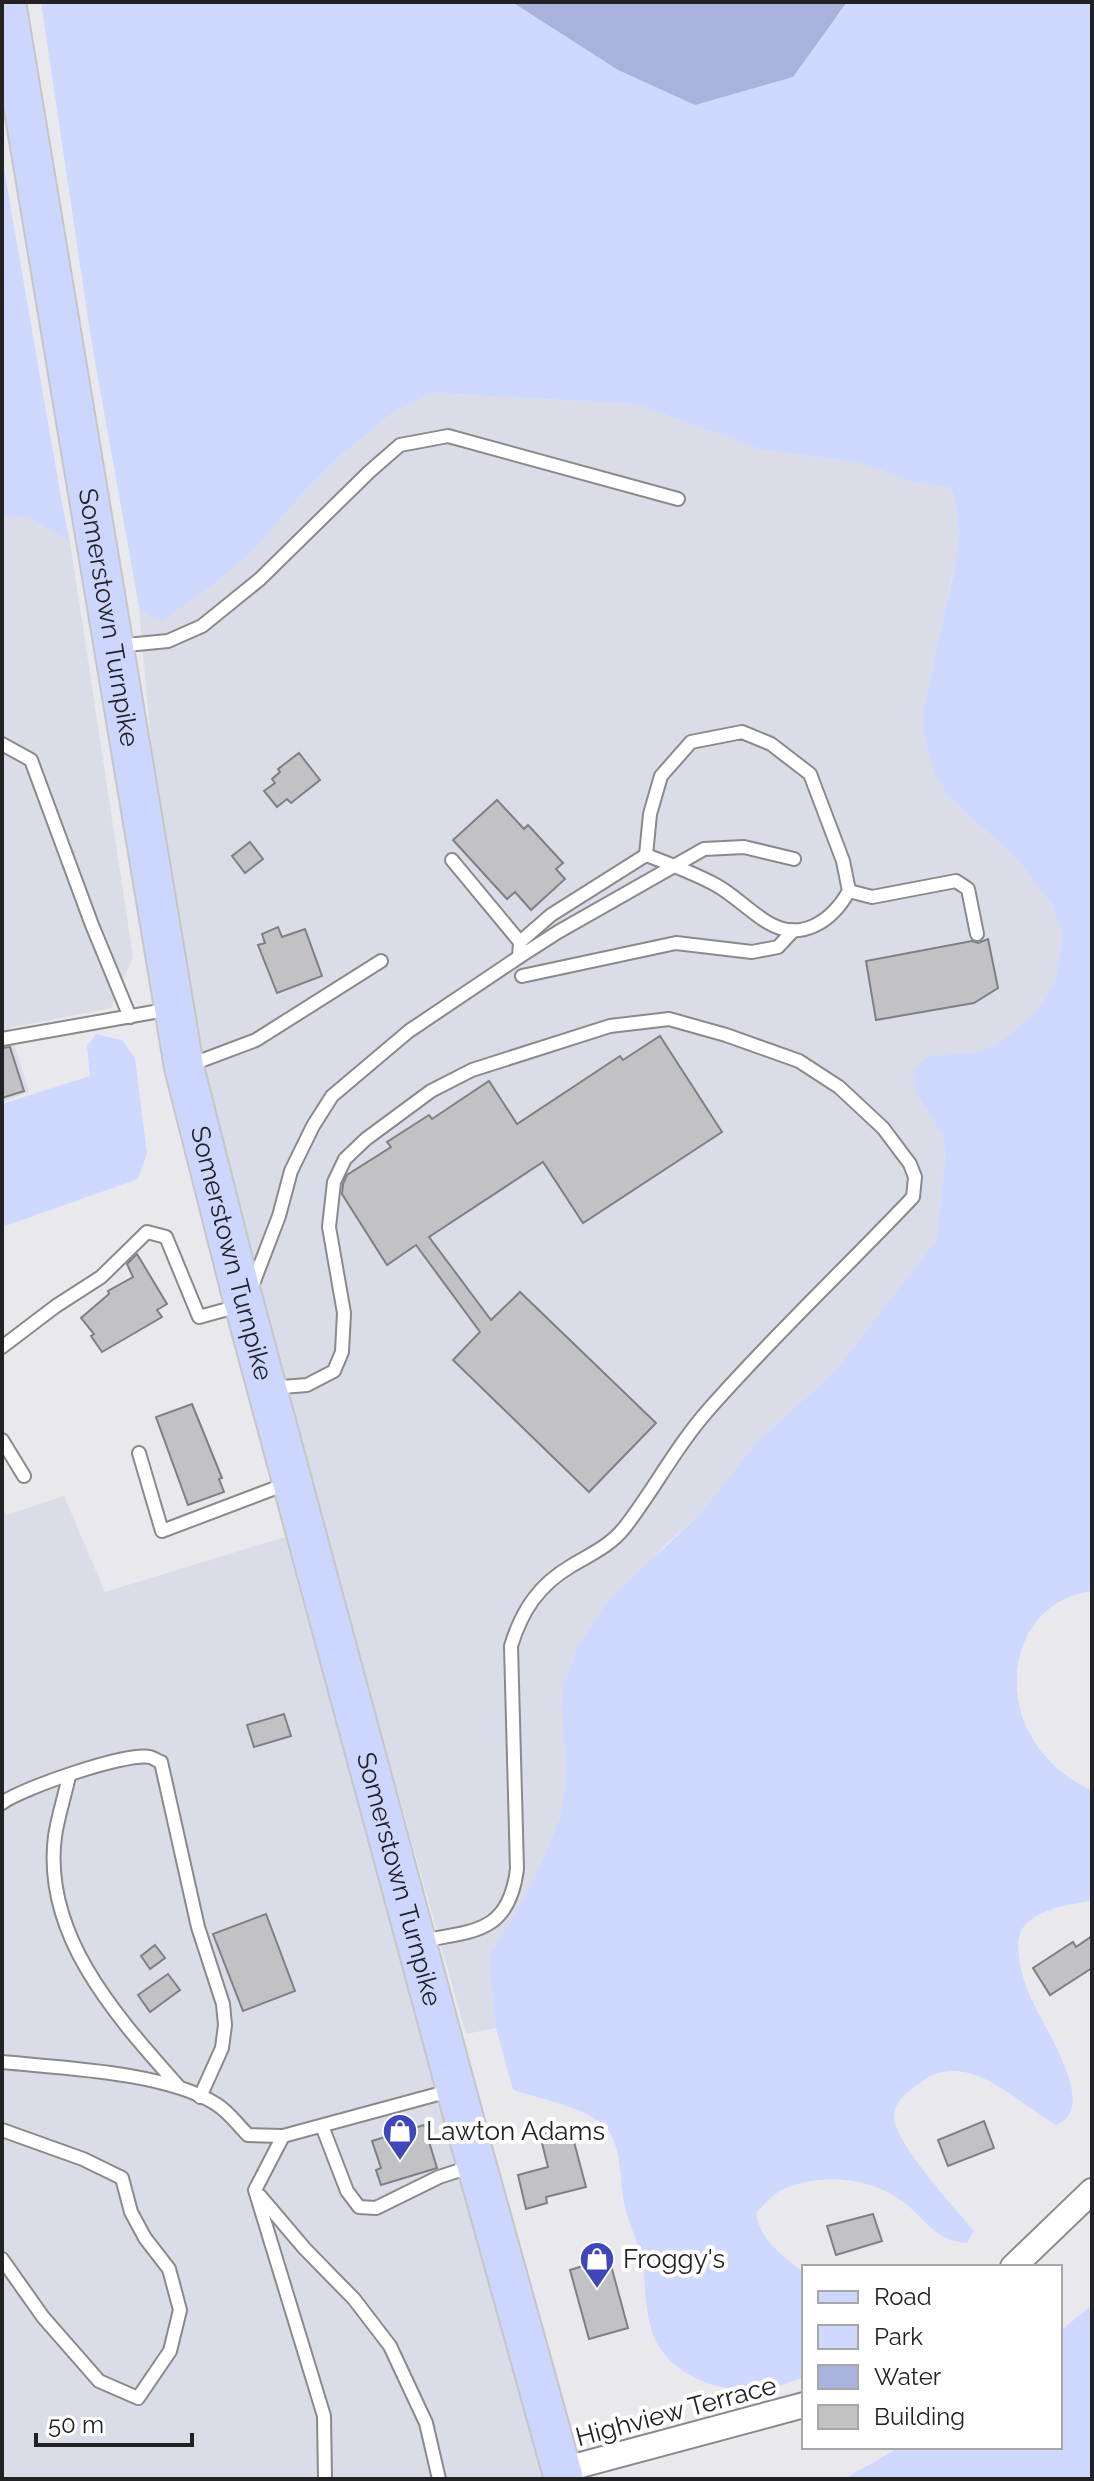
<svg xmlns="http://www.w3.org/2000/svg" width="1094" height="2481" font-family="Raleway,sans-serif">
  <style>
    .built { fill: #dadde7 }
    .green { fill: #cfd8ff }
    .water { fill: #a8b2dd }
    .building { fill: #c2c2c5; stroke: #7f8083; stroke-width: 2 }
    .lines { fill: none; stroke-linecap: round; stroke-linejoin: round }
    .lane-casing { stroke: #8a8a8d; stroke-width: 16 }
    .street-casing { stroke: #8a8a8d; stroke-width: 28 }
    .primary-casing { stroke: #c6c6c6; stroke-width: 42 }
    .lane { stroke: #fff; stroke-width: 12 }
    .street { stroke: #fff; stroke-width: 24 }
    .primary { stroke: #cdd6ff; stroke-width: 38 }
    .labels { text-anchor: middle; stroke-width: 8; stroke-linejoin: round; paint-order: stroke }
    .street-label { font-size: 26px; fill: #222224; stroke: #fff }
    .poi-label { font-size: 26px; fill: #222224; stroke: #fff; text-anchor: start }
  </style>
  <rect width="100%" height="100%" fill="#e9e9ed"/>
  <g class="built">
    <path d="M433,393L636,404L763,450L856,462L882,470L907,481L950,488L958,513V550L923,712L924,737L949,797L1018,860L1051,904L1061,929L1062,942L1055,980L1043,1002L1026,1021L996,1045L972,1053L935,1055L917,1094L944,1138L945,1163L936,1240L836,1370L755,1444L701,1513L663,1547L576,1650L563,1686L562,1711L566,1777L561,1814L547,1850L525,1897L491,1952L489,1964L496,2028L466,2034L264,1319L192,1015L151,744L139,607L149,617L219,580L251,553L303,493L341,455L395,411Z"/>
    <path d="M27,516L70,542L133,957L111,1008L9,1028L29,1092L2,1102V518Z"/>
    <path d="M64,1496L105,1592L285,1537L543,2479H2V1510L7,1515Z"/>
  </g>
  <g class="green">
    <path d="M41,2H512L618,70L695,105L838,16L847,2H1092V1591C1018,1600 997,1688 1036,1744C1049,1764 1070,1781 1092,1790V1900C1070,1905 1046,1907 1028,1922C1018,1930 1017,1945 1019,1956C1021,1979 1031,1999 1042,2020C1057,2048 1094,2111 1056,2125C1030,2110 1006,2087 978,2076C957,2068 937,2069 920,2083C909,2091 895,2100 894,2115C891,2139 957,2210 974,2231L967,2243C936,2242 925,2218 902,2201C868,2176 815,2172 778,2192C770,2197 763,2206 756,2213C759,2239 784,2258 804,2272V2377C791,2382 777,2387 763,2389C725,2394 676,2379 657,2343C644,2320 646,2285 642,2259C638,2241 629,2225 625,2207C619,2182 623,2151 608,2130C593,2109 538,2098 513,2090L496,2028L489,1964L491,1952L525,1897L547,1850L561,1814L566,1777L562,1711L563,1686L576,1650L608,1601L701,1513L755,1444L836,1370L936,1240L945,1163L944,1138L917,1094L913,1081L915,1069L923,1060L935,1055L972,1053L996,1045L1026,1021L1043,1002L1055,980L1062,942L1061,929L1051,904L1018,860L949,797L936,775L924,737L923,712C930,680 937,648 944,615C953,573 968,529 950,488L907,481L882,470L856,462L763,450L636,404L433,393L395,411L341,455L303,493L251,553L219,580L162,621L149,617L139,607L91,339Z"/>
    <path d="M2,157L63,509L70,542L27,516L2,518Z"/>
    <path d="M96,1034L122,1040L135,1058L147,1153L138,1179L2,1227V1104L90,1076L87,1046Z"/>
    <path d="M1092,2305V2479H844L900,2447H1060V2331Z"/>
  </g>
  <path class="water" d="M512,2H847L793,77L695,105L618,70Z"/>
  <g class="building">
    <path d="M299,753L320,780L291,803L287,799L277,807L264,791L275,783L272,779L280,772L278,769Z"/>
    <path d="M497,800L524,829L528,825L563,863L556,869L565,879L531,910L515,892L507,899L453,840Z"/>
    <path d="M250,842L263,859L245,873L232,856Z"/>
    <path d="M278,927L282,937L305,929L322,976L277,993L258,945L265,943L262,934Z"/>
    <path d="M988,939L998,988L974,1003L876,1020L866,961L972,941L978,943Z"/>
    <path d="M660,1036L722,1132L583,1223L543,1162L429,1237L491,1320L520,1292L656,1423L589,1492L453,1360L480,1332L416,1245L387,1265L342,1194L343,1184L347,1175L391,1147L387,1142L429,1115L432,1119L489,1081L517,1124L620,1056L623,1060Z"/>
    <path d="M10,1047L24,1091L2,1098V1048Z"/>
    <path d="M137,1254L167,1304L157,1310L162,1317L102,1352L91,1336L94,1334L81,1318L109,1294L108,1291L133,1277L127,1264Z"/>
    <path d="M192,1404L222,1478L219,1479L224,1492L188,1505L156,1417Z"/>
    <path d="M284,1714L291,1736L254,1747L247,1725Z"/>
    <path d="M266,1914L295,1991L243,2011L213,1934Z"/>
    <path d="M1092,1936V1968L1050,1995L1033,1968L1073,1942L1076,1947Z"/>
    <path d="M155,1945L165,1958L150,1969L141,1956Z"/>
    <path d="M168,1974L180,1990L150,2012L138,1995Z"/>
    <path d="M984,2121L994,2148L948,2166L938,2140Z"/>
    <path d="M424,2125L437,2168L381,2185L376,2170L381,2168L372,2141Z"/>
    <path d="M570,2127L586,2187L546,2197L547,2203L526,2209L518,2175L548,2167L540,2135Z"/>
    <path d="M873,2214L882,2241L836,2255L827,2226Z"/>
    <path d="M609,2258L628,2328L589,2339L570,2270Z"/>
  </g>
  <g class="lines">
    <defs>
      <g id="lane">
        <path d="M116,646L168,641L202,626L260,579L369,472L400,445L448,436L678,499"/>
        <path d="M2,744L31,760L92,925L130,1017"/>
        <path d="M849,891L872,897L956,881L968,889L977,934"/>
        <path d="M520,942L551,915L646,855C670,864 694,873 716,885C734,895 749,911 767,922C801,943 832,921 849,891L843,861L810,774L771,744L742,732L691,742L661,776L650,814L646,855"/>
        <path d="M519,957L558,932L704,849L744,847L794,859"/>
        <path d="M522,976L676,943L752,952L778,947L792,932"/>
        <path d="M2,1039L171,1009"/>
        <path d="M187,1066L256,1040L381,961"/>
        <path d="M251,1289L279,1216L291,1171L313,1126L332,1096L409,1031L519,957L520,942L452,860"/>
        <path d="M2,1347L56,1306L101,1277L147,1232L166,1237L199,1317L239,1306"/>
        <path d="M270,1388L307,1385L334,1371L342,1352L344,1313L329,1227L334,1182L345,1159L366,1139L431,1091L472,1070L610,1026L669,1019L726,1035L799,1061L839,1087L883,1128L910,1164L915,1177L913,1197C846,1268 774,1335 710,1408C677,1445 655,1488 625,1527C610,1546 591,1554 571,1566C539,1585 522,1610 511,1646L517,1869C509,1933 474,1931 421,1941"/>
        <path d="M2,1440L24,1476"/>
        <path d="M139,1453L162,1531L286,1484"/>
        <path d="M69,1776C65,1795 58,1816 55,1836C42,1936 118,2018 179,2087"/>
        <path d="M2,1803C22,1788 127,1752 150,1757C154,1758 157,1761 161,1762L198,1927L223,2004L225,2025L222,2048L200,2097"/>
        <path d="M2,2062C62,2068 166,2072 216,2104C228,2111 238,2125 248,2135L283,2136L453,2090"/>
        <path d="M322,2126L347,2191L359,2207L376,2208L439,2177L473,2166"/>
        <path d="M2,2130L83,2159L122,2178L131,2212L145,2238L169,2269L180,2310L170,2351L138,2398L99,2381L43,2317L2,2259"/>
        <path d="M283,2136L255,2190L324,2416L325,2479"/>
        <path d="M260,2196L305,2249L354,2299L390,2346L426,2423L439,2479"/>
      </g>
      <g id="street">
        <path d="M1013,2267L1092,2191"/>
        <path d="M562,2470L804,2405"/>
      </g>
      <g id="primary">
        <path id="s1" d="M6,2L184,1067L242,1296L471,2145L564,2479"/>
      </g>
    </defs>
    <use href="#lane" class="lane-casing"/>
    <use href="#street" class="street-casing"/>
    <use href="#primary" class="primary-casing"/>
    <use href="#lane" class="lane"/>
    <use href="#street" class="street"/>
    <use href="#primary" class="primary"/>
  </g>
  <defs>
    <symbol id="shop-pin" viewBox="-11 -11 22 30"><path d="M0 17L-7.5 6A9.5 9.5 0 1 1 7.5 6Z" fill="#3f45ba" stroke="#fff"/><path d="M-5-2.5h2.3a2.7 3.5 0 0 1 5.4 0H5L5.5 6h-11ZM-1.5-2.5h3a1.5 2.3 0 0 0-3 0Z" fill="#fff"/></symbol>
  </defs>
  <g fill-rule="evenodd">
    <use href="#shop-pin" x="380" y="2111" width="40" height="54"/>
    <use href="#shop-pin" x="577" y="2239" width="40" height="54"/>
  </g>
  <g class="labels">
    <g class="street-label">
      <text dy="9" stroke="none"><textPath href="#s1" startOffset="624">Somerstown Turnpike</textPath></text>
      <text dy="9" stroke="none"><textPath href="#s1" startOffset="1272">Somerstown Turnpike</textPath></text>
      <text dy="9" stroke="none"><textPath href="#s1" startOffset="1920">Somerstown Turnpike</textPath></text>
      <text transform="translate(676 2411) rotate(-15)" y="9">Highview Terrace</text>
    </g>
    <g class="poi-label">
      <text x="426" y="2140">Lawton Adams</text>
      <text x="623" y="2268">Froggy's</text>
    </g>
  </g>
  <rect width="1094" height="2481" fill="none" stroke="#222224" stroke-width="8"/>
  <rect x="802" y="2265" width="260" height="184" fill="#ffffff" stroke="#a7a7a7" stroke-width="2"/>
  <rect x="818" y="2291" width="40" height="12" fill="#cdd6ff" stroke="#a7a7a7" stroke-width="2"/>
  <text x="874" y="2305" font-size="24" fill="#222224">Road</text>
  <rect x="818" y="2325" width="40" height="24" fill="#cfd8ff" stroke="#a7a7a7" stroke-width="2"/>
  <text x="874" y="2345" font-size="24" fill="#222224">Park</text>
  <rect x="818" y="2365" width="40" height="24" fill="#a8b2dd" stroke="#a7a7a7" stroke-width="2"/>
  <text x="874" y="2385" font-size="24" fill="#222224">Water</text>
  <rect x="818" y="2405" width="40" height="24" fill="#c2c2c5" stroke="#a7a7a7" stroke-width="2"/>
  <text x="874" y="2425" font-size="24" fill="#222224">Building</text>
  <path d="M36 2433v12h156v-12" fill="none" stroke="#222224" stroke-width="4"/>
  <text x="48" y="2433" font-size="24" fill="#222224" stroke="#ffffff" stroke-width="6" paint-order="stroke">50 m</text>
</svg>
